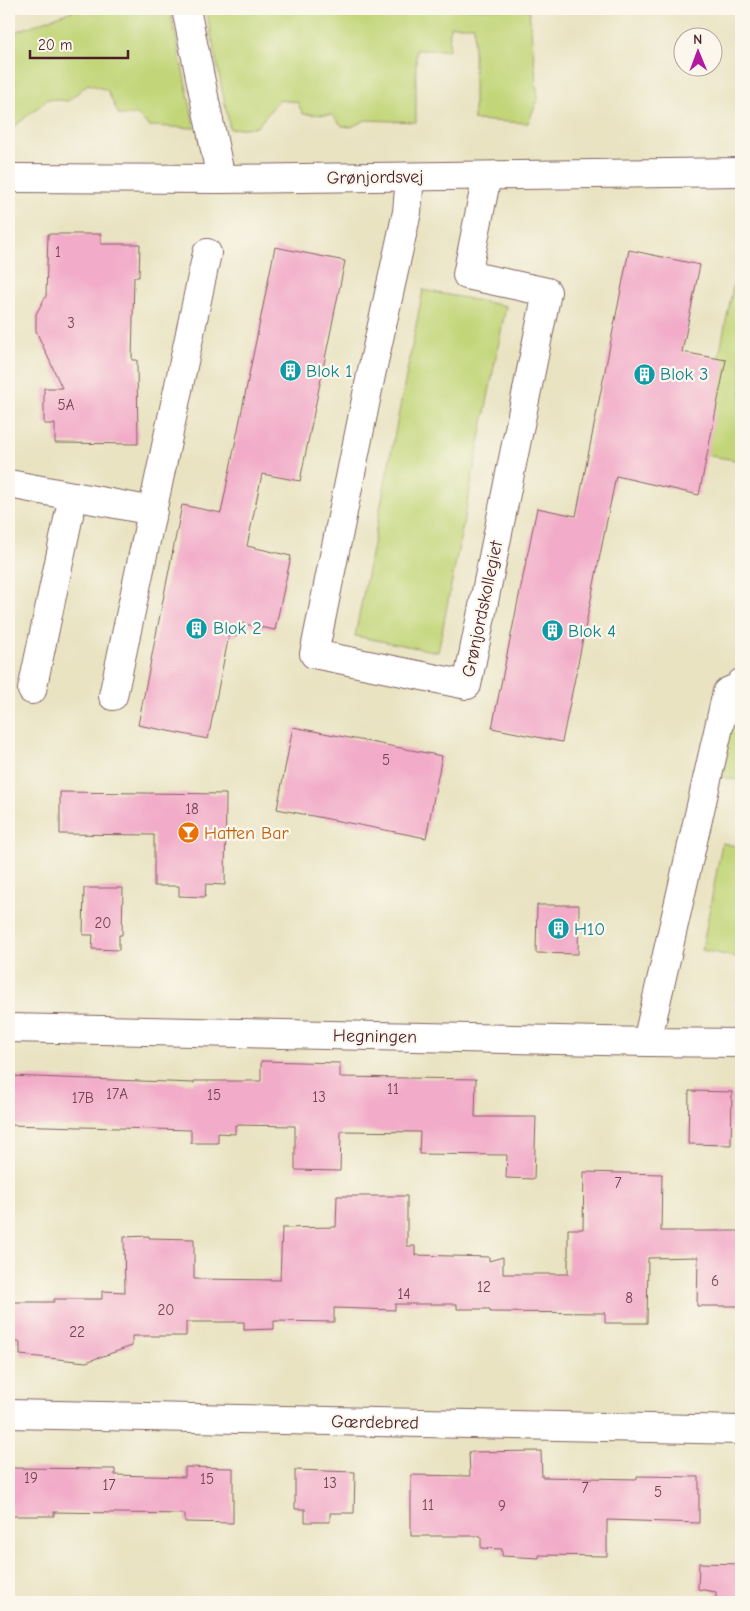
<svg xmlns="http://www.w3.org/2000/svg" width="750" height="1611" font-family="'Comic Neue',sans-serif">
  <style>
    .garden { fill: #c2d679; stroke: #867a52 }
    .building { fill: #f2abc8 }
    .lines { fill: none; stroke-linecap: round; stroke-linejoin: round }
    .minor-casing { stroke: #826460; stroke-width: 30 }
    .minor { stroke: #fff; stroke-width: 28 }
    .labels { text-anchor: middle; stroke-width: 4.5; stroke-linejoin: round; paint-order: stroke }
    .number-label { font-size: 15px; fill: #744252 }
    .street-label { font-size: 18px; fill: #4a1f2b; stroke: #fbf7ec }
    .culture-label { font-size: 18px; fill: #0d838f; stroke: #fbf7ec; text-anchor: start }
    .food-label { font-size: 18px; fill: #c56008; stroke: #fbf7ec; text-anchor: start }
  </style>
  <rect width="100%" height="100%" fill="#fbf7ec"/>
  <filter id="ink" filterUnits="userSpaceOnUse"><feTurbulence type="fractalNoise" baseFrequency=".02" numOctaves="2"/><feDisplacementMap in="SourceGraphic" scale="10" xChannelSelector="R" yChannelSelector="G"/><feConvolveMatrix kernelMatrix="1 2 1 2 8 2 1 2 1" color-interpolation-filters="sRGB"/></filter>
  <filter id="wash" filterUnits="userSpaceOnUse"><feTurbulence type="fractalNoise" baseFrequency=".0096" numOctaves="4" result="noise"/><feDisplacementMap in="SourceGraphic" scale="20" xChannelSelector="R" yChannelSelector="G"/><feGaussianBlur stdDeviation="1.12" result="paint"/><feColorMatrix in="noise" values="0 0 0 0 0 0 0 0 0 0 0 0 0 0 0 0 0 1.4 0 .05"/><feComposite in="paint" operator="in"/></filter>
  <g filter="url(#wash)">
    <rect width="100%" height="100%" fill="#e9e3c2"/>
    <g class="garden">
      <path d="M78,9H170L195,128L149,126L137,115H119L107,90L88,84L68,101L48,99L15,126H9V34Z"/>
      <path d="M206,9H529L538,99L528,123L474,120V26H450L449,50H416V122L366,120L351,127L342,126L332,115L303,114L297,102L279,100L257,127L230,129Z"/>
      <path d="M741,247V461L699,454Z"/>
      <path d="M423,290L506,306L438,652L355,636Z"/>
      <path d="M733,714L741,716V781L721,777Z"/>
      <path d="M722,843L741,847V958L702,950Z"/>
    </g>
    <g id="blocks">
      <g class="building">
        <path d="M48,234H101V244H140L139,277H134L132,360H137L138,444L55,443V424H44V388H62L36,331V314L46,296Z"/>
        <path d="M275,247L345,261L300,481L262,474L247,546L291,556L275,630L239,623L236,637L229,635L208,739L138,725L182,505L221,513Z"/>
        <path d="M629,250L700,265L682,352L726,360L699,495L616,476L562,742L492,728L537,508L576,516Z"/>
        <path d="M293,727L442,756L426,838L277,809Z"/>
        <path d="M60,792L226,794L225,885L206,884L205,897L179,896V886H154V835L60,834Z"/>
        <path d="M84,888H123L122,935H119V950L92,949L93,935H83Z"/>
        <path d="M537,905H579L578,954L536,953Z"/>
        <path d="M261,1061L340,1063V1077L476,1079L475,1117H536L534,1179L506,1178L507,1155L419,1154L420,1132L341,1131L340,1171L295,1170V1126L235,1125V1134L218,1133V1143H191V1130L9,1125V1076L194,1083V1081H261Z"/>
        <path d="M689,1091L732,1092L731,1145L688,1144Z"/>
        <path d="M584,1172L662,1174L661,1231H741V1306H697L698,1257L648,1258L647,1323H605V1313L490,1312V1309H457V1304H395V1310L334,1308V1322L274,1321V1329L244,1330V1322H186V1336H132V1346L86,1362L20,1355V1342H9V1302H54V1299H102V1291L125,1292L124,1237L149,1236V1238L194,1239V1279L280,1280L282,1228L336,1227L337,1196H407V1246H415V1255L489,1257V1261L503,1257V1274H568V1229H583Z"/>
        <path d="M541,1451L542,1477L637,1479V1476L699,1477V1523L607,1520V1556L539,1555V1558L502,1556V1549L481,1548V1536H411V1475L470,1476L469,1452Z"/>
        <path d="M185,1467L233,1468V1523L185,1522V1514L54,1512V1516H11V1504H9V1468L115,1469V1475L185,1477Z"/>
        <path d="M295,1470L355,1472L354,1513H330V1522H305V1509H295Z"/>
        <path d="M699,1563L741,1564V1602H716V1592L698,1589Z"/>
      </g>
    </g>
  </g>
  <g filter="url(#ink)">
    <use href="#blocks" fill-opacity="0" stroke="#826460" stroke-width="1"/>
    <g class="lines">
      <defs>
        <g id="minor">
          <path d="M186,9L221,179"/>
          <path d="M410,177L407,212L371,375L314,654L467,685L547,292L467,275L487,176"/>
          <path d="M9,178L221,179L741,172"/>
          <path d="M9,484L153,511"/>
          <path d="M32,690L73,496"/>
          <path d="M113,696L207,253"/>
          <path d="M9,1028L647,1042L741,1043"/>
          <path d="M647,1042L727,692L741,686V683"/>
          <path d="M9,1414L741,1430"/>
        </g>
      </defs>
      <use href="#minor" class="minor-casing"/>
      <use href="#minor" class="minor"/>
    </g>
  </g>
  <defs>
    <symbol id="building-disc" viewBox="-11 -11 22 22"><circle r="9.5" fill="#0f9aa8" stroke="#fbf7ec"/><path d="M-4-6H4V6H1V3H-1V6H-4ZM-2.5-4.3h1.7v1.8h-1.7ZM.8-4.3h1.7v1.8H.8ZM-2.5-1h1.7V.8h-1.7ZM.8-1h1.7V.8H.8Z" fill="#fff"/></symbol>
    <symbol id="bar-disc" viewBox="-11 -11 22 22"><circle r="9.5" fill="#e8710a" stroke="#fbf7ec"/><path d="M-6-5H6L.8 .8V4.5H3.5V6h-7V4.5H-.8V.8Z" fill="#fff"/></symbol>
  </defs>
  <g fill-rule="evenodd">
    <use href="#building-disc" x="278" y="358" width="25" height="25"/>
    <use href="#building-disc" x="632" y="362" width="25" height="25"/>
    <use href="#building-disc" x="184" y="616" width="25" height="25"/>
    <use href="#building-disc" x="540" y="618" width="25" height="25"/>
    <use href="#bar-disc" x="176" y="820" width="25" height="25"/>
    <use href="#building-disc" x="546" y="916" width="25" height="25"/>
  </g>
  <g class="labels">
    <g class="number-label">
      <text x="58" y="257">1</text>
      <text x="71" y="328">3</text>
      <text x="66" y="410">5A</text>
      <text x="386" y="765">5</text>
      <text x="192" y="814">18</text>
      <text x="103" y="928">20</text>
      <text x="393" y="1094">11</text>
      <text x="117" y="1099">17A</text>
      <text x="214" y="1100">15</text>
      <text x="319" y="1102">13</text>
      <text x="83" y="1103">17B</text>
      <text x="618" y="1188">7</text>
      <text x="715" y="1286">6</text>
      <text x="484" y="1292">12</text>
      <text x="404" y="1299">14</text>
      <text x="629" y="1303">8</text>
      <text x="166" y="1315">20</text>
      <text x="77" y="1337">22</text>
      <text x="31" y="1483">19</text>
      <text x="207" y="1484">15</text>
      <text x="330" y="1488">13</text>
      <text x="109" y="1490">17</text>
      <text x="585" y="1493">7</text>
      <text x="658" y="1497">5</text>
      <text x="428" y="1510">11</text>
      <text x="502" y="1511">9</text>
    </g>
    <g class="street-label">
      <text transform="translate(375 177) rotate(-1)" y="6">Grønjordsvej</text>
      <text transform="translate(482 609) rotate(-78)" y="6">Grønjordskollegiet</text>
      <text transform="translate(375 1036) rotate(1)" y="6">Hegningen</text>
      <text transform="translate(375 1422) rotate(1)" y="6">Gærdebred</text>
    </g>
    <g class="culture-label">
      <text x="306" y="377">Blok 1</text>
      <text x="660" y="380">Blok 3</text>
      <text x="213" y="634">Blok 2</text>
      <text x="568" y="637">Blok 4</text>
      <text x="574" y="935">H10</text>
    </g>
    <g class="food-label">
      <text x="204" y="839">Hatten Bar</text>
    </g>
  </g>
  <rect width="750" height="1611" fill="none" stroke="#fbf7ec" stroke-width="30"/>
  <g transform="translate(698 52) rotate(359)"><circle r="24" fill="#fbf7ec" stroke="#b4a19f"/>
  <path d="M0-4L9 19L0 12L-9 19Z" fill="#b5179e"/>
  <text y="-8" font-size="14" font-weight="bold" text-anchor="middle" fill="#4a1f2b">N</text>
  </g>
  <path d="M30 50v8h98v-8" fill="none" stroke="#4a1f2b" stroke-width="2.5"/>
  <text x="38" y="50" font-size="15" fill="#4a1f2b" stroke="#fbf7ec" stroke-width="4" paint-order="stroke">20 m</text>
</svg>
